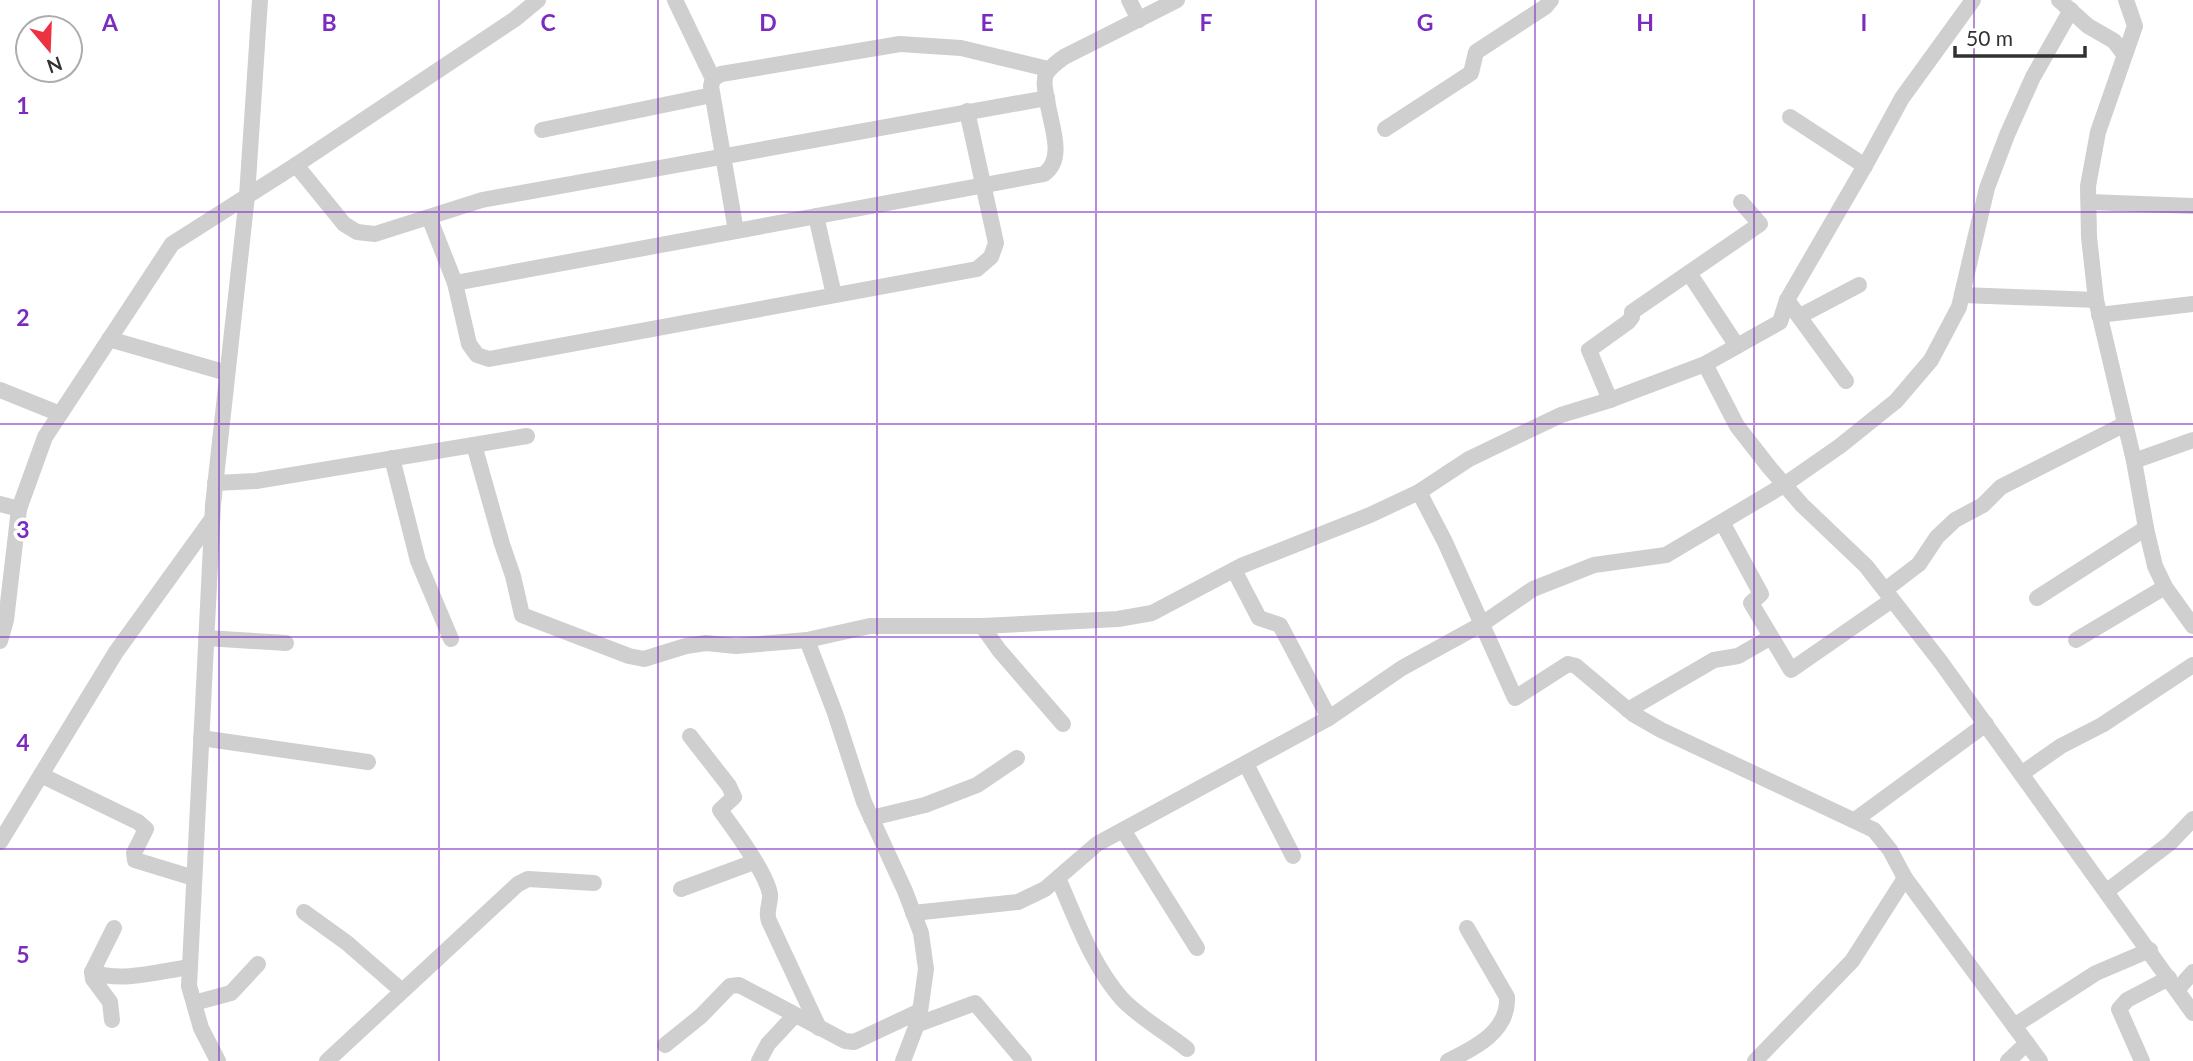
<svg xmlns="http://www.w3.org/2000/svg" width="2193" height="1061" font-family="Lato,sans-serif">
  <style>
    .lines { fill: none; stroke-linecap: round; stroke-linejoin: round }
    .minor { stroke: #cfcfcf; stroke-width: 16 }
    .grid { fill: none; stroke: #7b2cbf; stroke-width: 2; stroke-opacity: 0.55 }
    .grid-label { font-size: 23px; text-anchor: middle; font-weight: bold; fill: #7b2cbf; stroke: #fff; stroke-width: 7; stroke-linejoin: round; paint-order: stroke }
  </style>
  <rect width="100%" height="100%" fill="#fff"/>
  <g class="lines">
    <g class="minor">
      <path d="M675,0L713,79L711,86L736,231"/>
      <path d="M1129,0L1139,20"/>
      <path d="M2059,0L2088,26L2114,41L2124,54"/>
      <path d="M2126,0L2135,26L2098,132L2088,186L2089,237L2096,300L2134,461L2146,528L2155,566L2165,587L2193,626"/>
      <path d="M713,79L721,74L900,44L961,48L1048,69"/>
      <path d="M1047,98C1041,75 1045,71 1064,57L1177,0"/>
      <path d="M1790,117L1865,166"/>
      <path d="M1385,129L1471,73L1476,52L1545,7L1551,0"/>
      <path d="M542,130L712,95"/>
      <path d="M296,165L344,224L357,232L375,234L482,200L1047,98C1049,122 1067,158 1044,174L455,283"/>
      <path d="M2089,202L2193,206"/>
      <path d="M816,216L834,295"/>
      <path d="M429,217L455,283L469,344L477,355L489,359L977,269L991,257L996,243L967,111"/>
      <path d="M1689,273L1737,346"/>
      <path d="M1962,295L2096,300"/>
      <path d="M1787,300L1846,381"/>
      <path d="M2099,315L2193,304"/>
      <path d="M1800,316L1859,285"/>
      <path d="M109,339L227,373"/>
      <path d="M1705,364L1737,426L1769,467L1802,505L1866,566L1940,661L2193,1013"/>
      <path d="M0,390L60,414"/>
      <path d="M1610,400L1589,350L1628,322L1632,317V312L1760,224L1741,202"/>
      <path d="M474,445L502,544L513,576L522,615L629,656L644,659L686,646L706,643L736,646L807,640L870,626H982L1118,619L1152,613L1241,566L1370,515L1419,492L1469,459L1561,415L1610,400L1705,364L1780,322L1787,300L1866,164L1902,98L1973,0"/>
      <path d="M392,458L418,561L451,639"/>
      <path d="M2134,461L2193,440"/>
      <path d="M215,483L256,481L527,436"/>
      <path d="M1419,492L1445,542L1515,698L1568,664L1576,666L1633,714L1661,730L1874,830L1890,850L1905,878L2040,1061"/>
      <path d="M0,504L19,509"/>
      <path d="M1722,522L1761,594L1751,603L1791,670L1892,600"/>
      <path d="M1234,570L1259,618L1280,625L1329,718"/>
      <path d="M1885,590L1919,564L1937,537L1955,520L1983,505L2001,487L2125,424"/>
      <path d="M2037,598L2146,528"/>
      <path d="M982,626L999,650L1063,724"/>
      <path d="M206,638L286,643"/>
      <path d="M807,640L835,713L864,802L905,891L921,933L926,969L919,1019L903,1061"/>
      <path d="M2076,640L2165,587"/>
      <path d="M0,641L6,620L19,509L45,437L172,244L296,165L515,19L538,0"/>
      <path d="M1628,710L1714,660L1738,656L1771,637"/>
      <path d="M690,736L729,786L734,797L720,810C734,829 766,872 770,894C771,904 765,911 769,921L819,1028"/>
      <path d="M201,738L368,762"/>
      <path d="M1246,764L1293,856"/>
      <path d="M2021,774L2061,746L2102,725L2193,665"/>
      <path d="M41,775L138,822L146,829L134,853L135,860L194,878"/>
      <path d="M871,818L925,805L977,785L1017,758"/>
      <path d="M1855,820L1986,724"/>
      <path d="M1123,830L1197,948"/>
      <path d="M0,842L116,652L212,519"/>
      <path d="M1058,878C1076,919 1092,965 1122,999C1140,1018 1167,1033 1187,1049"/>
      <path d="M681,889L754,862"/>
      <path d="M2107,891L2170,843L2193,819"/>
      <path d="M304,912L347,943L402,991"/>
      <path d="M913,913L1018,902L1045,889L1097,844L1329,718L1402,668L1482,624L1533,589L1594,565L1666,555L1784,485L1840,446L1896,401L1931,360L1959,307L1987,188L2007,135L2033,77L2071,10"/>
      <path d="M92,972C122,983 160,971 190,967"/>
      <path d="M2177,990L2193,972"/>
      <path d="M194,1003L231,993L258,964"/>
      <path d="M112,1020L110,1002L93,979L92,972L114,928"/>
      <path d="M916,1025L975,1003L1024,1061"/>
      <path d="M2014,1026L2096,973L2150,950"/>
      <path d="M665,1045L701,1016L730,986L739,985L845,1041L854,1042L920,1011"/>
      <path d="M218,1061L201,1028L189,986L213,505L247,196L260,0"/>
      <path d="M327,1061L518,884L528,879L594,883"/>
      <path d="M759,1061L768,1044L795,1015"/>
      <path d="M1448,1061C1475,1048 1509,1031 1507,997L1467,928"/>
      <path d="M1755,1061L1852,961L1905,878"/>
      <path d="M2008,1061L2027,1043"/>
      <path d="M2142,1061L2119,1009L2127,1000L2169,978"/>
    </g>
  </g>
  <path class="grid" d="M219,0V1061M439,0V1061M658,0V1061M877,0V1061M1096,0V1061M1316,0V1061M1535,0V1061M1754,0V1061M1974,0V1061M0,212H2193M0,424H2193M0,637H2193M0,849H2193"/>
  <g class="grid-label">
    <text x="110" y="31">A</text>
    <text x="329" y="31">B</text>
    <text x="548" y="31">C</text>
    <text x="768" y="31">D</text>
    <text x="987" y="31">E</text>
    <text x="1206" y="31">F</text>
    <text x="1425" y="31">G</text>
    <text x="1645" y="31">H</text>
    <text x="1864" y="31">I</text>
    <text x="23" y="114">1</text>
    <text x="23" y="326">2</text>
    <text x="23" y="538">3</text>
    <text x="23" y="751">4</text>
    <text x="23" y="963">5</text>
  </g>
  <g transform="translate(49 49) rotate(161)"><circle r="33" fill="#ffffff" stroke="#adadad" stroke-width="2"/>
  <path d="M0-5L12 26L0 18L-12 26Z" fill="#ec3140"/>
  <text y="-10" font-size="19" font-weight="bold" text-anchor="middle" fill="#323232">N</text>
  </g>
  <path d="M1955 46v10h130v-10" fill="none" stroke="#323232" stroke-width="3.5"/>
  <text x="1966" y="46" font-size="21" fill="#323232" stroke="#ffffff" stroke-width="5" paint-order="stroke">50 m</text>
</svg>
